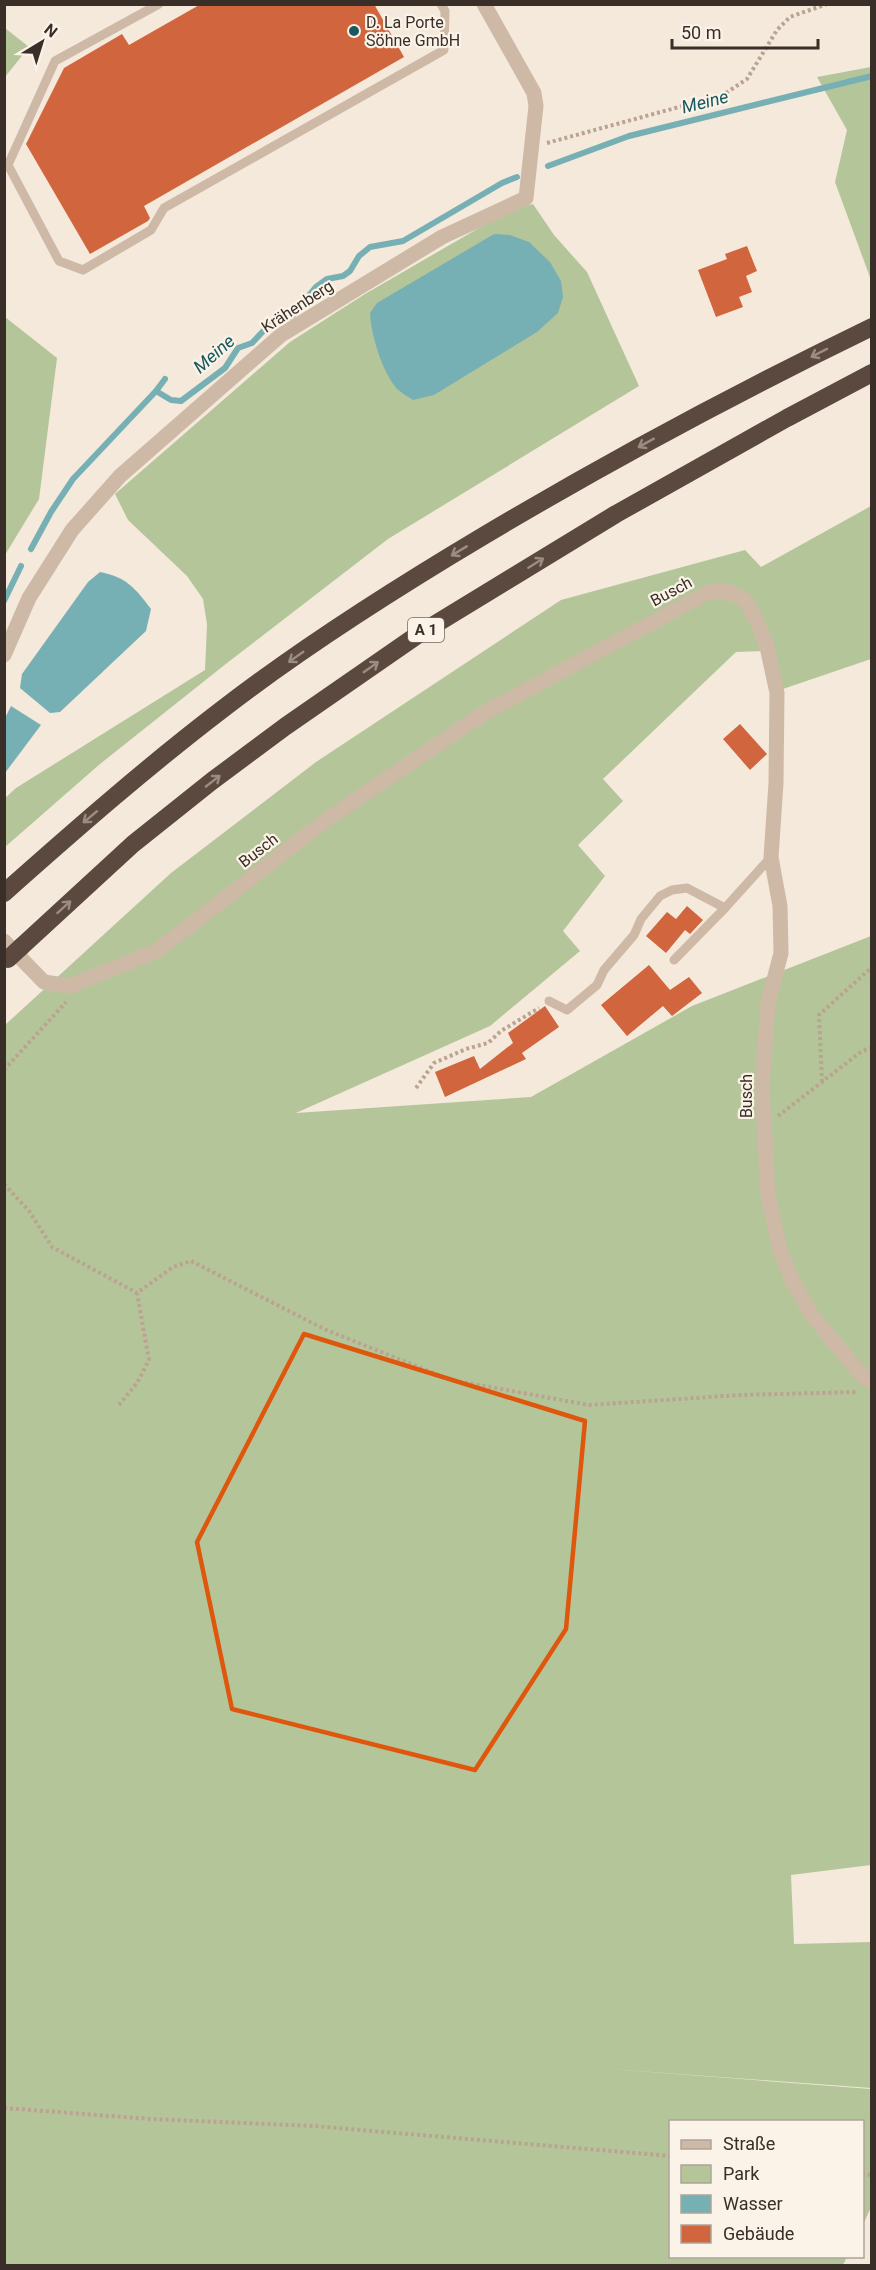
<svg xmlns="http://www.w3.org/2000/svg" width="876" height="2270" font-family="Roboto,sans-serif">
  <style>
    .green { fill: #b5c59a }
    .water { fill: #77b0b4 }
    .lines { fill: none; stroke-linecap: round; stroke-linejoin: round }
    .stream { stroke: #77b0b4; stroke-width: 6 }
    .building { fill: #d1653d }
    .path { stroke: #baa390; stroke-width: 4; stroke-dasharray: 3 3; stroke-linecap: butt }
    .service { stroke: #ceb9a6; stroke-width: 9 }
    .minor { stroke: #ceb9a6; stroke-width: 15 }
    .motorway { stroke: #5b483e; stroke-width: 18 }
    .motorway-bridge { stroke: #5b483e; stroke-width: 18 }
    .oneway { stroke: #9b8c82 }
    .marked { fill: none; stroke: #df570d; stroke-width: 4.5; stroke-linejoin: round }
    .poi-dot { fill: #19585f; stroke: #fbf3e8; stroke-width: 2 }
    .labels { text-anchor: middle; stroke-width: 4.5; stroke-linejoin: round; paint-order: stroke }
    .shield { fill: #fbf3e8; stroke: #736962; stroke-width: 1.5 }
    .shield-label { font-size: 15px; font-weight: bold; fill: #392e28 }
    .poi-label { font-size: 16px; fill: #392e28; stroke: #fbf3e8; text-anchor: start }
    .street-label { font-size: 16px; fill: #392e28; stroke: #fbf3e8 }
    .water-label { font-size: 18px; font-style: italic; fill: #19585f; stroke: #fbf3e8 }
  </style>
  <rect width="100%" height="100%" fill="#f4e9db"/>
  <g class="green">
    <path d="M5,28L29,47L5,77Z"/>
    <path d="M871,67H872L871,280L835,182L847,130L817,77Z"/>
    <path d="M533,204L554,235L587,272L639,386L388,539L227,663L100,764L5,847L4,799L16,788L205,670L207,624L203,599L187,576L128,520L115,494L290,342L365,294L510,210Z"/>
    <path d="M5,317L57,358L39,499L5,555Z"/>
    <path d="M871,506V659L774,692L767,651L736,652L603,779L623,801L578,845L605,876L563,931L580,951L490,1026L296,1113L531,1097L692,1006L871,936V1865L791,1875L794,1944L871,1942V2088L597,2068L871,2089V2207L863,2225L862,2122H670V2256L847,2257L843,2265H5V1025L171,873L316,762L561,600L745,550L761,567Z"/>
  </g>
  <g class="water">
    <path d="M494,234L510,235L529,242L550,262L561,281L563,297L558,313L537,332L434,395L413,400C408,397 402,393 397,389C382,372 371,335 370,313L377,303Z"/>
    <path d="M100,572C126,577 135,588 151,609L146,631L60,712L50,713L20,688L22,674L88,582Z"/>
    <path d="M11,706L41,725L5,773V718Z"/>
  </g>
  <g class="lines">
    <g class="stream">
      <path d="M548,166L629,136L872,76"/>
      <path d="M156,391L165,379"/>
      <path d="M31,549L51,512L73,479L156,391L171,400L181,401L225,368L238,348L252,343L270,324L292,316L316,287L327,279L343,276L350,271L359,256L370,247L403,241L502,183L517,177"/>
      <path d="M4,601L21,566"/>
    </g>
  </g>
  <g class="building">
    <path d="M201,4H374L404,57L144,206L150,218L148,221L90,254L26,144L64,68L122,34L129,45Z"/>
    <path d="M747,246L757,271L746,276L752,292L739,297L743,307L716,317L698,270L727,259L725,254Z"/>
    <path d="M740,724L767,754L750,770L723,739Z"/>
    <path d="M687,906L703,920L690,934L685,930L666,953L646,936L667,912L676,919Z"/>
    <path d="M649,965L670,990L689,977L702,993L672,1016L663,1006L627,1036L601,1005Z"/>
    <path d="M545,1006L559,1027L522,1053L526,1059L445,1097L435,1072L474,1056L480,1069L513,1043L508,1033Z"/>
  </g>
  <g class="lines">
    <g class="path">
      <path d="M547,143L723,95L747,79L777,30L790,17L827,4"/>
      <path d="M4,1070L66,1002"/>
      <path d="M822,1082L819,1015L872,967"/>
      <path d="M416,1088L434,1063L466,1049L488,1043L501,1031L539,1008"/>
      <path d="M778,1116L862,1051L872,1048"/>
      <path d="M4,1184L29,1211L52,1247L137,1293"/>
      <path d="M119,1405L137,1383L149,1360L137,1293L173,1267L191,1261L324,1329L451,1380L589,1405L740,1395L858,1392"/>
      <path d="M4,2108L150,2119L314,2126L670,2156"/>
      <path d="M862,2174L872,2175"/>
    </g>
    <g class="service">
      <path d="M159,4L55,61L8,165L59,261L83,270L151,230L164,208L444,50L445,11L441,4"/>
      <path d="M674,960L725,908L771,857"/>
      <path d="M549,1001L567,1010L597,985L604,970L634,935L641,919L660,896L672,890L687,888L725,908"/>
    </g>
    <g class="minor">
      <path d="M4,655L29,598L72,530L120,476L281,335L442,237L526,198L536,106L534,93L484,4"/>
      <path d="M4,941L44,982L70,986L157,951L326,820L484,713L709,592L727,591L745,600L756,619L767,647L777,693L776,783L771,857L780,906L781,953L768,1003L762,1086L768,1195L780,1250L792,1280L811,1314L858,1371L872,1383"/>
    </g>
    <g class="motorway">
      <path d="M4,893C76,829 148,766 224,708C307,644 396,588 485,535C611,460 740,391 872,327"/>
      <path d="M21,947L133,844L212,781L286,726L416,636L616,514L787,418L872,373"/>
    </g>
    <path class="motorway-bridge" d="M8,959L21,947"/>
  </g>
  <defs><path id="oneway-shaft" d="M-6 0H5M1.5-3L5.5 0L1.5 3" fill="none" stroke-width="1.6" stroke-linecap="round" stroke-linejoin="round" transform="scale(1.5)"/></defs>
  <g class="oneway">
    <use href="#oneway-shaft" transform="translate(819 353) rotate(153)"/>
    <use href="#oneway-shaft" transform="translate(646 443) rotate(151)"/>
    <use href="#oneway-shaft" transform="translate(459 551) rotate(149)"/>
    <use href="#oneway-shaft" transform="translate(536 563) rotate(-32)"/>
    <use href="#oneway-shaft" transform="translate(296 657) rotate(145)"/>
    <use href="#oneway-shaft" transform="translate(371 667) rotate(-35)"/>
    <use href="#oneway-shaft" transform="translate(213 781) rotate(-38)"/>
    <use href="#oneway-shaft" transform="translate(90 817) rotate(140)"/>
    <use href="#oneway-shaft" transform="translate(64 907) rotate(-42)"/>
  </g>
  <path class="marked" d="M304,1334L585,1421L566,1629L475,1770L232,1709L197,1542Z"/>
  <circle class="poi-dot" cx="354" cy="31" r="6"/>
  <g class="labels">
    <rect class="shield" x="408" y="618" width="36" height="24" rx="4.5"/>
    <g class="shield-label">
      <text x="426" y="635">A 1</text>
    </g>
    <g class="poi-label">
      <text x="366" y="28">D. La Porte<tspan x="366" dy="18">Söhne GmbH</tspan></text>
    </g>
    <g class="street-label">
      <text transform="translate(297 306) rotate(-33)" y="6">Krähenberg</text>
      <text transform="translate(671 591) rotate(-28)" y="6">Busch</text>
      <text transform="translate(258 850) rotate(-38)" y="6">Busch</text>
      <text transform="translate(746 1096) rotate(-90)" y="6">Busch</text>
    </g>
    <g class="water-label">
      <text transform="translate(705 102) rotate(-14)" y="6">Meine</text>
      <text transform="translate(214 354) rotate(-41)" y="6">Meine</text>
    </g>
  </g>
  <rect width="876" height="2270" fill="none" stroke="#392e28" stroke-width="12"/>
  <rect x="669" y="2120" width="195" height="138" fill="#fbf3e8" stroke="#ada49b" stroke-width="1.5"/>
  <rect x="681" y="2140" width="30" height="9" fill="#ceb9a6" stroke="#ada49b" stroke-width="1.5"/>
  <text x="723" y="2150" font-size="18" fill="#392e28">Straße</text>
  <rect x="681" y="2165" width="30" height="18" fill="#b5c59a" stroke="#ada49b" stroke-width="1.5"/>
  <text x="723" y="2180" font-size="18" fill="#392e28">Park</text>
  <rect x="681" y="2195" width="30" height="18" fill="#77b0b4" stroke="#ada49b" stroke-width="1.5"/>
  <text x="723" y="2210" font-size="18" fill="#392e28">Wasser</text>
  <rect x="681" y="2225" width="30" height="18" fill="#d1653d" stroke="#ada49b" stroke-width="1.5"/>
  <text x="723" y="2240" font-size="18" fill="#392e28">Gebäude</text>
  <g transform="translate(42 42) rotate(38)" stroke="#fbf3e8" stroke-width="4.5" paint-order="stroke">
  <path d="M0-4.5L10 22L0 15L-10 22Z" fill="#392e28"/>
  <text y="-9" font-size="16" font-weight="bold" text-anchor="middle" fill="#392e28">N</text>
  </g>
  <path d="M672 39v9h146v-9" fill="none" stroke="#392e28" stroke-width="3"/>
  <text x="681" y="39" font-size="18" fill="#392e28" stroke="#fbf3e8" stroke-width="4.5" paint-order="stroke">50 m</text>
</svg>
